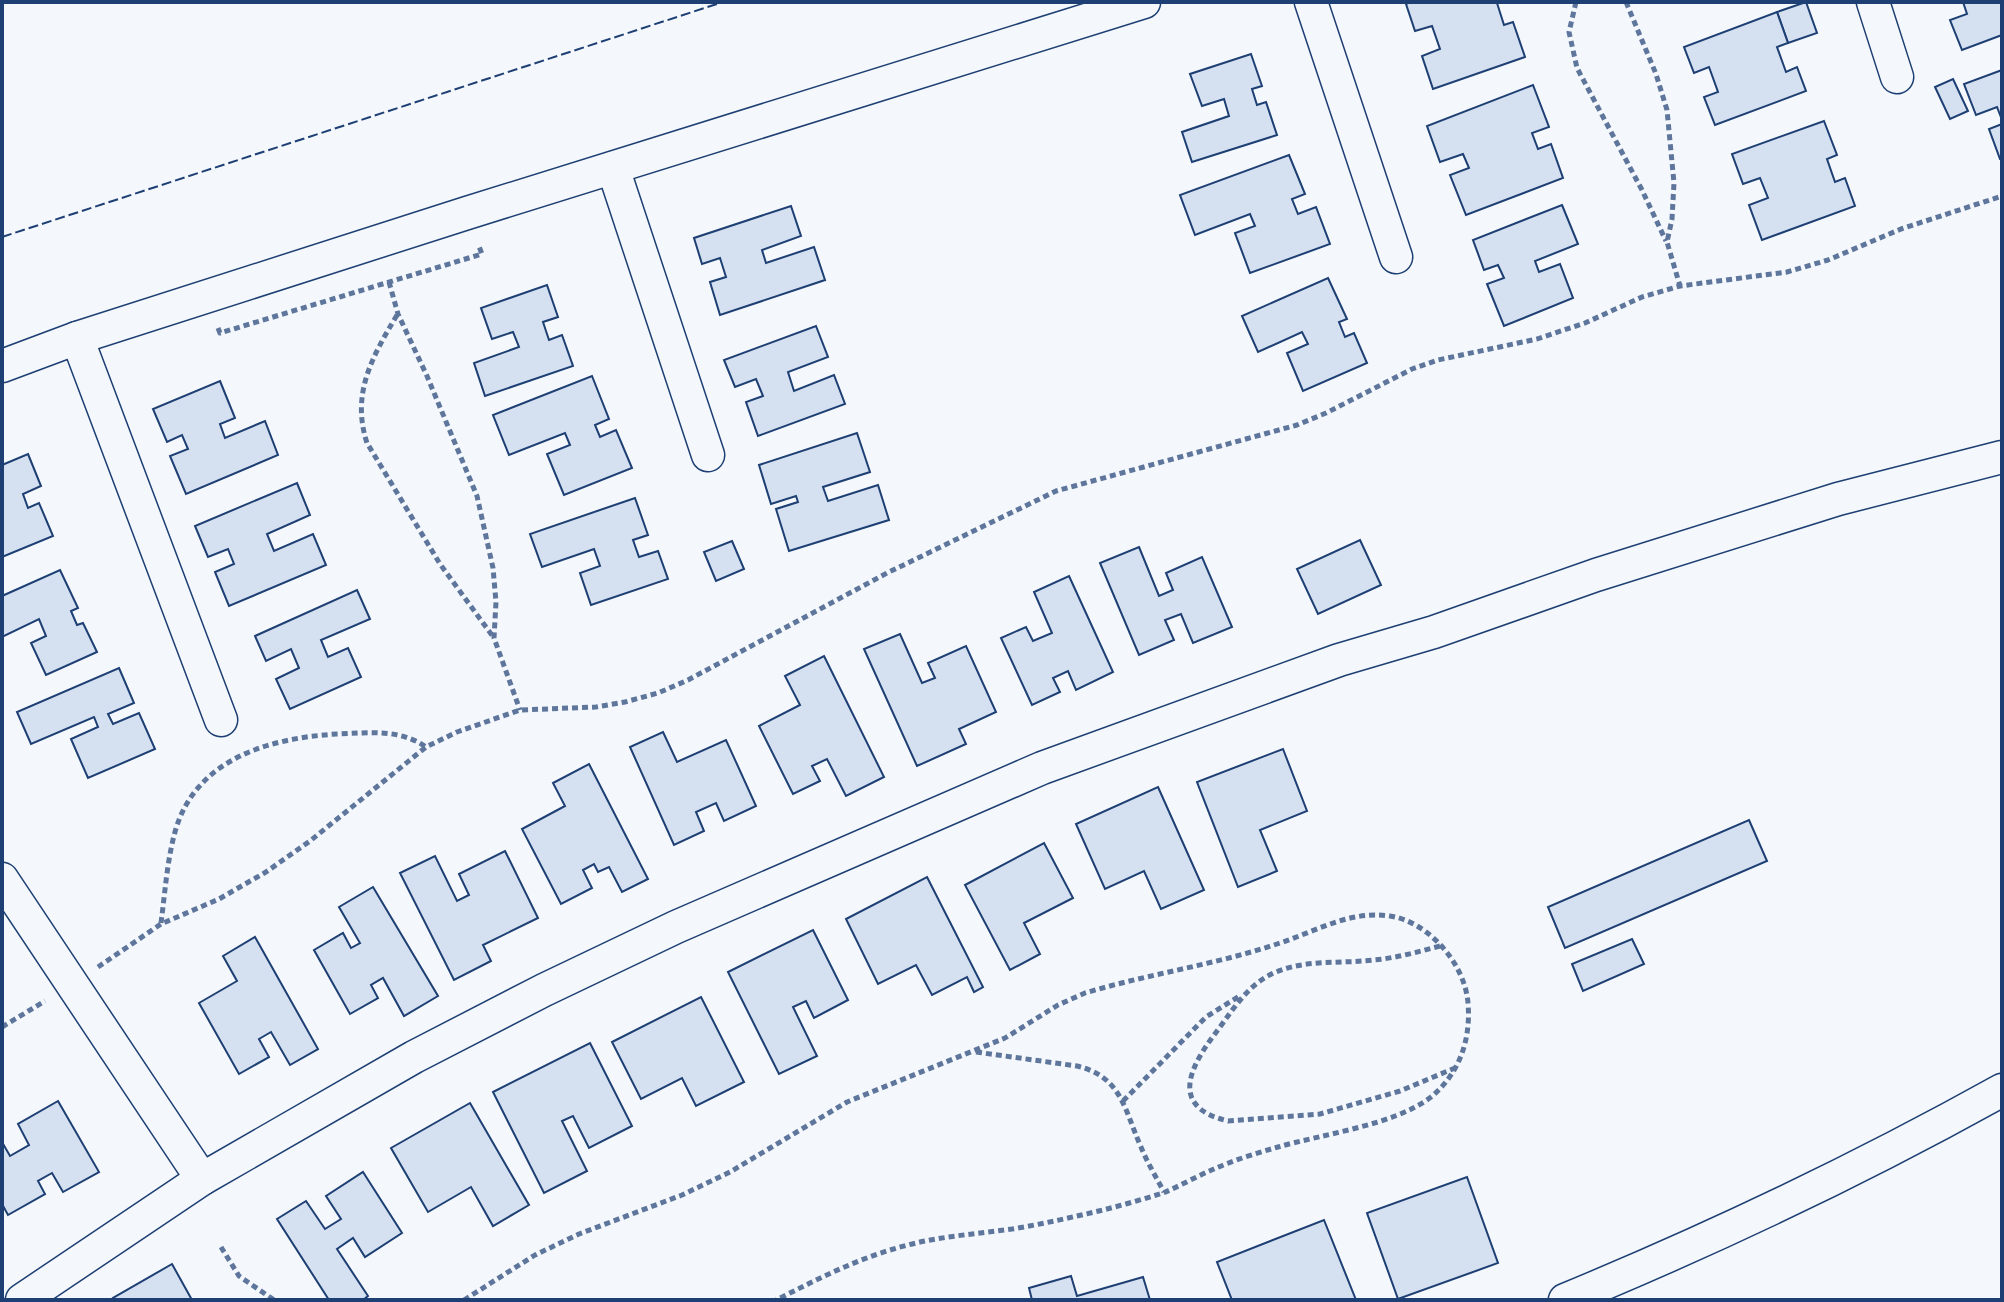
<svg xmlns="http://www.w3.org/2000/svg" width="2004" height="1302" font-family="Commissioner,sans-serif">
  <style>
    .building { fill: #d5e0f0; stroke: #1d3f73; stroke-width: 2 }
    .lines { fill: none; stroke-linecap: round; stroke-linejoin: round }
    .minor-casing { stroke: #1d3f73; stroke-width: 35 }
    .path { stroke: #5e769c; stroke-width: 5; stroke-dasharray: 6 4; stroke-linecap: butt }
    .minor { stroke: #f4f7fb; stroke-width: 32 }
    .fence { stroke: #1d3f73; stroke-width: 2; stroke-dasharray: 10 4; stroke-linecap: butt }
  </style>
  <rect width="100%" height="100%" fill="#f4f7fb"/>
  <g class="building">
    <path d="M1410,2H1500L1497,3L1504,25L1513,22L1525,57L1433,89L1422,56L1440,49L1432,26L1415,31L1406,4Z"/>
    <path d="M1806,2L1817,33L1788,43L1777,12Z"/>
    <path d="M1963,2H2002V35L1962,50L1950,20L1967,14Z"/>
    <path d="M1777,12L1788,43L1777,47L1786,72L1797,67L1806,91L1715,125L1704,97L1718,92L1709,67L1694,73L1684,47Z"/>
    <path d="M1251,54L1262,86L1252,89L1257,105L1266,102L1277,135L1192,162L1182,132L1229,116L1224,99L1202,106L1190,74Z"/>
    <path d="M2002,70V120L1997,107L1976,115L1964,84Z"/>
    <path d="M1953,79L1968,111L1950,119L1935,87Z"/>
    <path d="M1533,85L1549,127L1532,133L1538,149L1551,144L1563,178L1466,215L1450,175L1469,168L1463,154L1440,162L1427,126Z"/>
    <path d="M1824,121L1837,155L1827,159L1835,182L1845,178L1855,206L1762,240L1749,205L1768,198L1760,178L1743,184L1732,154Z"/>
    <path d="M2002,124V159H2000L1989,129Z"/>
    <path d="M1289,155L1305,194L1292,199L1298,214L1316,207L1330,244L1250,273L1235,233L1255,226L1250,214L1195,235L1180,195Z"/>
    <path d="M1562,205L1578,244L1535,261L1539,272L1560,264L1573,298L1504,326L1487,284L1504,278L1498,265L1484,270L1473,240Z"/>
    <path d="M791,206L801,236L762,250L766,263L814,247L825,280L720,315L710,282L726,277L720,258L702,264L694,238Z"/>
    <path d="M1328,278L1347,319L1339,322L1345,337L1354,333L1367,363L1303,391L1287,353L1308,344L1302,332L1258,352L1242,316Z"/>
    <path d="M547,285L558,317L543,322L549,340L562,335L573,366L485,396L474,363L519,347L513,332L492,339L481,308Z"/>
    <path d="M816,326L828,357L788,372L794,391L834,375L845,404L758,436L746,402L763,396L756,379L735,387L724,360Z"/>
    <path d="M592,376L609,419L595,425L600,437L616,430L632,468L564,495L547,454L570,445L565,433L509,455L493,415Z"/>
    <path d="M220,381L235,418L220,424L225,438L265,421L278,455L186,494L170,456L188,449L182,435L167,442L153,409Z"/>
    <path d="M857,433L870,472L823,487L828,501L878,485L889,520L789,551L776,509L798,502L796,496L771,504L759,465Z"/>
    <path d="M28,454L41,486L23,494L28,508L39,503L53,536L2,557V465Z"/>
    <path d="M297,483L310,515L267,534L274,551L313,534L326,565L229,606L215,572L234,564L228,549L208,557L195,526Z"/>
    <path d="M635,498L648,535L633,540L639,557L658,551L668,579L591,605L580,573L600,566L594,549L542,567L530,534Z"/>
    <path d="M1360,540L1381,585L1318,614L1297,569Z"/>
    <path d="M732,541L744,569L716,581L704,552Z"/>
    <path d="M1139,547L1159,596L1173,590L1166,573L1202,557L1232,627L1193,643L1181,614L1165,620L1174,640L1139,655L1100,563Z"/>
    <path d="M60,570L78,608L71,611L77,625L83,623L97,652L46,675L31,643L46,636L39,619L2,637V596Z"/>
    <path d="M1069,576L1113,672L1076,690L1068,671L1053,678L1060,692L1032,705L1001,638L1026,627L1033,641L1052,633L1034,592Z"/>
    <path d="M357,590L370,619L321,640L328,657L348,648L361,677L290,709L276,679L299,668L291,649L266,661L255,636Z"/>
    <path d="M900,634L922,683L935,678L928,663L966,646L996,712L959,729L966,744L917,766L864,649Z"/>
    <path d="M824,656L884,777L846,796L827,759L812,766L820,781L793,794L759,726L800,705L785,676Z"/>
    <path d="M119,668L134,703L108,714L113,724L139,713L155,749L88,778L71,739L98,727L94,717L31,744L17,712Z"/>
    <path d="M663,732L677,762L726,740L756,806L724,821L716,803L696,812L704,831L674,845L630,747Z"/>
    <path d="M1283,749L1307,811L1260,830L1277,871L1238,887L1197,782Z"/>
    <path d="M589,764L648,879L622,892L609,867L598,872L594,864L583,870L592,888L561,904L522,829L565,806L553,783Z"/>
    <path d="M1158,787L1204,890L1161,909L1144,871L1105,889L1076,824Z"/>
    <path d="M1749,820L1767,861L1565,948L1548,907Z"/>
    <path d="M1044,843L1073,898L1024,923L1040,954L1010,970L965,885Z"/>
    <path d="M505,851L538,918L483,945L491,961L454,980L400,873L435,856L457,901L469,895L459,874Z"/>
    <path d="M927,877L983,987L974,992L967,977L932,995L916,965L878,984L846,919Z"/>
    <path d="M373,887L438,996L404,1016L383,978L371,985L378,998L350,1014L314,950L343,933L351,948L360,943L339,907Z"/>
    <path d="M813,930L848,1000L814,1018L806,1001L793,1007L817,1056L779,1074L728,972Z"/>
    <path d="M255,937L318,1049L290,1065L271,1032L259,1039L269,1057L239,1074L199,1003L237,981L223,956Z"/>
    <path d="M1632,939L1644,964L1583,991L1572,964Z"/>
    <path d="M701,997L744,1082L696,1106L682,1078L641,1099L612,1042Z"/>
    <path d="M590,1043L632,1126L589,1148L573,1116L562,1121L587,1171L544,1193L493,1092Z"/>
    <path d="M58,1101L99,1172L63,1192L52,1173L38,1181L45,1194L8,1215L2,1204V1142L10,1156L29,1145L18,1124Z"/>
    <path d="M470,1103L529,1205L493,1226L471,1187L428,1212L391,1148Z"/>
    <path d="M363,1172L402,1233L365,1257L353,1238L337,1249L368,1296L363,1300H329L277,1219L306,1201L325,1229L341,1219L326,1196Z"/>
    <path d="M1467,1177L1498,1263L1398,1299L1367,1213Z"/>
    <path d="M1324,1220L1356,1300H1232L1217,1262Z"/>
    <path d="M172,1264L192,1300H114L113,1298Z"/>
    <path d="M1071,1276L1077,1296L1143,1277L1150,1300H1032L1029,1288Z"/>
  </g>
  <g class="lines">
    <defs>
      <g id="minor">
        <path d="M1311,2L1396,257"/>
        <path d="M1873,2L1897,77"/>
        <path d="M613,168L708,455"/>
        <path d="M77,338L221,720"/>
        <path d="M2,366L77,338L467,213L1144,2"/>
        <path d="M2,879L202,1179"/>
        <path d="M22,1300L202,1179L414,1057L544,990L676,927L1042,768L1339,660L1434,632L1596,575L1838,499L2002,457"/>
        <path d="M1565,1300C1715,1238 1860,1169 2002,1090"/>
      </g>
    </defs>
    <use href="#minor" class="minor-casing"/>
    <g class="path">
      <path d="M1576,2L1569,32L1577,68L1642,190L1666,241"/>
      <path d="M1626,2L1656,74L1667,110L1674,183L1672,219L1667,242L1680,286"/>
      <path d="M389,282L398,314L427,376L477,496L493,568L496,602L494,638L520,710"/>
      <path d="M397,315C372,357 351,394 367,443L440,564L494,638"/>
      <path d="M218,328L220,333L482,254L478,244"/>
      <path d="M161,923C165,893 167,861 175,832C195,759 269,738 337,734C369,733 398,728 426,747"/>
      <path d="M1440,946C1418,952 1396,958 1374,960C1340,964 1308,959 1276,972C1250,983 1236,1005 1220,1027C1194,1061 1164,1106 1228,1121L1320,1114L1400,1091L1455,1068"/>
      <path d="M98,967L161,924L219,899L266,872L310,841L426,747L457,732L520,710L596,707L625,702L658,693L688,680L887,573L1056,491L1297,425L1326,413L1412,369L1438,360L1537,339L1585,323L1642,297L1680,286L1787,272L1828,260L1901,229L2002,196"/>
      <path d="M2,1027L45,1001"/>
      <path d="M976,1052L1077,1066C1122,1077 1124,1109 1141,1147C1147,1162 1156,1177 1164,1192"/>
      <path d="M1123,1101L1206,1017L1241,995"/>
      <path d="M221,1247L239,1276L274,1300"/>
      <path d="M464,1300L535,1255L579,1234L682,1195L730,1172L847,1102L1005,1038L1058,1005L1085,993C1148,974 1214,965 1277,944C1315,932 1349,910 1390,916C1429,922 1465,964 1468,1003C1471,1039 1460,1073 1431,1097C1395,1125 1323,1134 1278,1147C1257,1153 1234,1160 1214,1169C1197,1176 1180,1186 1163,1193C1144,1199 1123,1205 1103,1210C1073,1217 1043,1224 1012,1229C977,1234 942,1236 908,1245C860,1257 820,1278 776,1300"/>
    </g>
    <use href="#minor" class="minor"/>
    <path class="fence" d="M2,237L723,2"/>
  </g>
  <rect width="2004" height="1302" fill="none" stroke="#1d3f73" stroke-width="8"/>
</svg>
